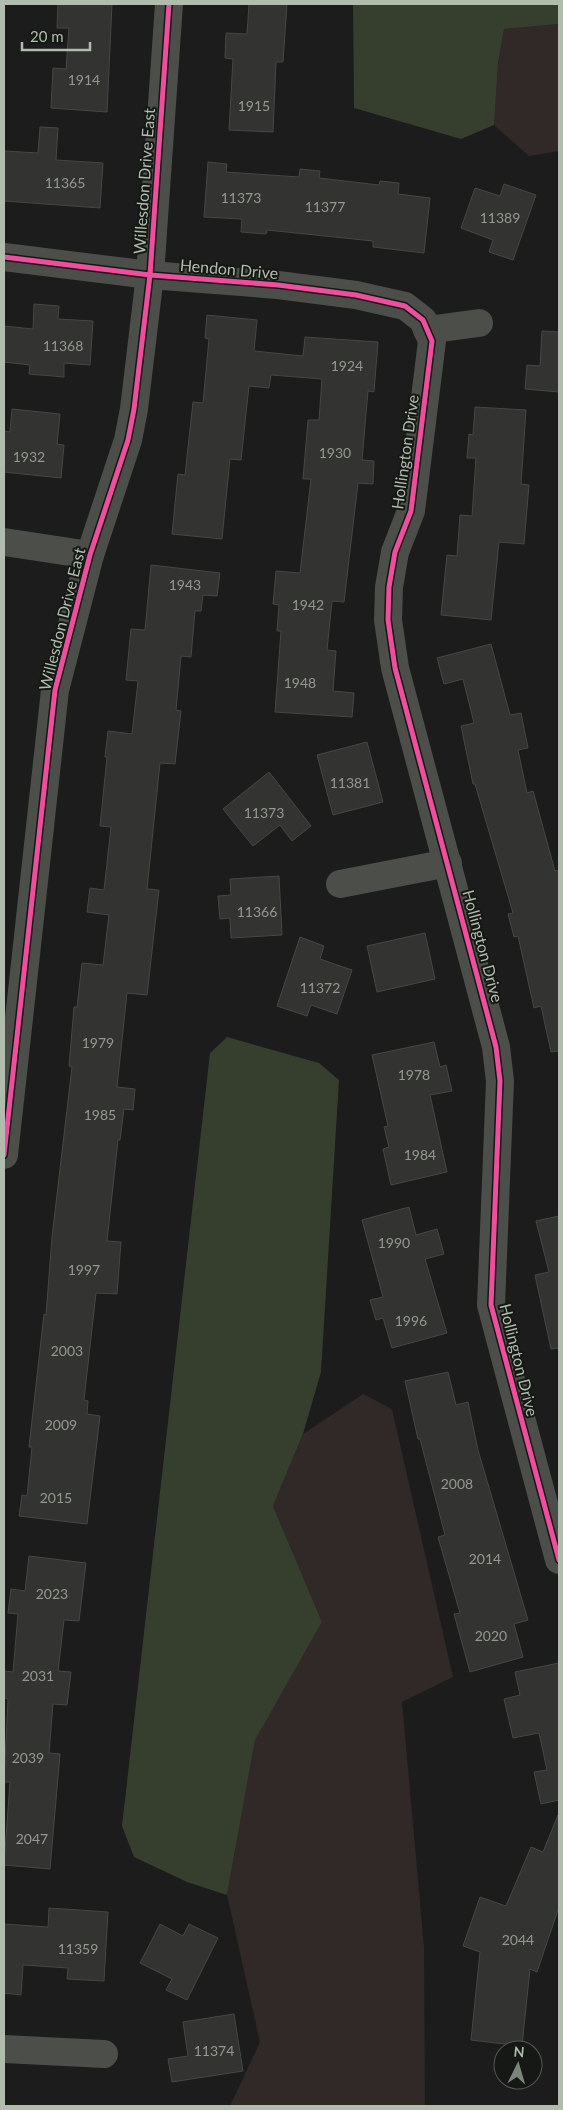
<svg xmlns="http://www.w3.org/2000/svg" width="563" height="2110" font-family="Lato,sans-serif">
  <style>
    .green { fill: #312928 }
    .water { fill: #363f2d }
    .building { fill: #333332; stroke: #454844 }
    .lines { fill: none; stroke-linecap: round; stroke-linejoin: round }
    .minor { stroke: #4b4e49; stroke-width: 28 }
    .cycleway-casing { stroke: #151815; stroke-width: 8 }
    .cycleway { stroke: #ef4d9e; stroke-width: 5 }
    .labels { text-anchor: middle; stroke-width: 4; stroke-linejoin: round; paint-order: stroke }
    .number-label { font-size: 14px; fill: #929a8e }
    .street-label { font-size: 16px; fill: #b1bdac; stroke: #151815 }
  </style>
  <rect width="100%" height="100%" fill="#1b1c1b"/>
  <g class="green">
    <path d="M559,24V151L529,156L494,125L498,64L504,29Z"/>
    <path d="M363,1394L392,1409L453,1677L402,1702L424,1947L425,2106H230L260,2042L227,1895L255,1739L322,1622L273,1506L303,1434Z"/>
  </g>
  <g class="water">
    <path d="M353,4H559V24L504,29L498,64L494,125L461,139L354,108Z"/>
    <path d="M227,1037L319,1063L339,1080L321,1372L303,1434L273,1506L322,1622L255,1740L227,1895L187,1882L134,1857L122,1826L210,1053Z"/>
  </g>
  <g class="building">
    <path d="M58,4H112L107,112L51,108L53,68L66,69L69,28H57Z"/>
    <path d="M249,4H287L283,62H276L273,132L229,130L233,59L225,58L226,33L247,34Z"/>
    <path d="M40,127L58,128L56,160L103,163L100,208L4,201V151L38,153Z"/>
    <path d="M208,162L227,164L226,172L299,177L300,169L320,171L319,178L379,185L380,181L399,183L398,194L430,198L424,253L373,247V241L267,230L266,234L241,232L242,219L204,217Z"/>
    <path d="M504,184L536,195L513,260L489,252L493,240L461,228L475,188L500,196Z"/>
    <path d="M34,304L59,306L58,319L93,321L90,365L64,363V377L29,374L30,365L4,362V326L33,329Z"/>
    <path d="M207,315L257,320L254,351L303,356L305,337L378,342L374,392L368,391L362,460L374,461L373,484L358,483L344,602L332,601L327,650L336,651L333,691L354,693L352,717L275,712L281,631H277L279,605L273,604L276,571L300,573L311,479H303L308,420H319L322,379L271,375L269,388L249,386L241,460L230,459L222,539L172,534L178,474L185,475L193,402L203,403L209,339L205,338Z"/>
    <path d="M542,331L559,332V392L525,389L527,365L540,366Z"/>
    <path d="M475,407L526,410L521,484L529,485L524,544L499,542L491,620L441,615L447,555L457,556L460,515L472,516L476,458H467L469,434L473,435Z"/>
    <path d="M12,409L60,414L57,444L64,445L61,478L4,472V431L10,432Z"/>
    <path d="M151,565L220,573L217,596L203,595L201,611H195L191,657L181,656L176,710L181,711L175,764L160,763L147,889L159,890L147,995L127,993L117,1087L135,1089L133,1110L124,1109L120,1140H118L107,1241L121,1242L117,1294L96,1293L84,1400L88,1401L87,1414L100,1416L87,1524L19,1516L22,1495L27,1496L32,1447H29L44,1314L46,1315L52,1237L72,1067L69,1066L74,1007H77L82,963L103,965L109,915L87,912L90,888L104,890L111,827L100,826L107,757H105L108,731L132,734L138,681L126,680L131,629L145,630Z"/>
    <path d="M491,644L510,715L521,713L528,748L518,750L527,793L533,791L555,871L559,870V1051L551,1052L541,1006L534,1008L518,936L514,937L508,914L513,913L475,784H473L461,726L474,723L463,679L444,684L437,658Z"/>
    <path d="M367,742L383,802L333,815L317,755Z"/>
    <path d="M269,772L311,826L292,841L280,825L253,846L223,809Z"/>
    <path d="M279,876L282,935L231,938L230,918L220,919L218,896L231,895L230,879Z"/>
    <path d="M425,933L435,979L377,992L367,946Z"/>
    <path d="M300,937L324,946L320,959L352,970L337,1014L311,1005L307,1016L277,1006Z"/>
    <path d="M434,1042L440,1067L446,1065L452,1091L430,1095L447,1172L391,1185L383,1149L389,1147L384,1127L388,1126L372,1055Z"/>
    <path d="M409,1207L416,1235L437,1229L444,1254L425,1259L447,1333L392,1348L383,1318L376,1320L370,1300L383,1297L362,1220Z"/>
    <path d="M559,1216V1348L551,1349L535,1275L549,1272L536,1221Z"/>
    <path d="M448,1372L456,1405L468,1402L478,1450L528,1620L514,1624L523,1657L470,1672L454,1614L460,1613L438,1537L445,1535L420,1439H418L405,1381Z"/>
    <path d="M29,1556L86,1563L79,1621L64,1620L58,1671L71,1672L67,1705L53,1704L49,1753L60,1754L50,1869L4,1865L10,1782H4L8,1699L4,1698V1671L13,1672L18,1614L8,1613L11,1589L25,1591Z"/>
    <path d="M559,1663V1800L541,1804L534,1772L547,1770L539,1733L513,1738L504,1699L520,1695L515,1672Z"/>
    <path d="M558,1815L559,1907L537,1972L530,1969L522,2046L471,2040L480,1952L463,1946L480,1897L506,1906L531,1847L543,1852Z"/>
    <path d="M49,1908L108,1912L104,1981L67,1979L68,1968L23,1965L21,1995L4,1993V1924L48,1927Z"/>
    <path d="M160,1924L183,1936L189,1924L218,1938L187,2000L166,1990L172,1979L140,1963Z"/>
    <path d="M234,2014L243,2071L172,2082L168,2059L188,2056L183,2022Z"/>
  </g>
  <g class="lines">
    <g class="minor">
      <path d="M4,257L150,275L278,285L356,295L405,306L423,320L432,341L411,511L395,552L389,587L388,620L395,668L496,1047L500,1081L491,1305L559,1560"/>
      <path d="M427,330L479,323"/>
      <path d="M4,542L90,555"/>
      <path d="M340,884L448,863"/>
      <path d="M4,1155L55,690L90,555L128,440L134,409L150,275L169,4"/>
      <path d="M4,2049L104,2054"/>
    </g>
    <defs>
      <g id="cycleway">
        <path d="M4,257L150,275L278,285L356,295L405,306L423,320L432,341L411,511L395,552L389,587L388,620L395,668L496,1047L500,1081L491,1305L559,1560"/>
        <path d="M4,1155L55,690L90,555L128,440L134,409L150,275L169,4"/>
      </g>
    </defs>
    <use href="#cycleway" class="cycleway-casing"/>
    <use href="#cycleway" class="cycleway"/>
  </g>
  <g class="labels">
    <g class="number-label">
      <text x="84" y="85">1914</text>
      <text x="254" y="111">1915</text>
      <text x="65" y="188">11365</text>
      <text x="241" y="203">11373</text>
      <text x="325" y="212">11377</text>
      <text x="500" y="223">11389</text>
      <text x="63" y="351">11368</text>
      <text x="347" y="371">1924</text>
      <text x="335" y="458">1930</text>
      <text x="29" y="462">1932</text>
      <text x="185" y="590">1943</text>
      <text x="308" y="610">1942</text>
      <text x="300" y="688">1948</text>
      <text x="350" y="788">11381</text>
      <text x="264" y="818">11373</text>
      <text x="257" y="917">11366</text>
      <text x="320" y="993">11372</text>
      <text x="98" y="1048">1979</text>
      <text x="414" y="1080">1978</text>
      <text x="100" y="1120">1985</text>
      <text x="420" y="1160">1984</text>
      <text x="394" y="1248">1990</text>
      <text x="84" y="1275">1997</text>
      <text x="411" y="1326">1996</text>
      <text x="67" y="1356">2003</text>
      <text x="61" y="1430">2009</text>
      <text x="457" y="1489">2008</text>
      <text x="56" y="1503">2015</text>
      <text x="485" y="1564">2014</text>
      <text x="52" y="1599">2023</text>
      <text x="491" y="1641">2020</text>
      <text x="38" y="1681">2031</text>
      <text x="28" y="1763">2039</text>
      <text x="32" y="1844">2047</text>
      <text x="518" y="1945">2044</text>
      <text x="78" y="1954">11359</text>
      <text x="214" y="2056">11374</text>
    </g>
    <g class="street-label">
      <text transform="translate(144 181) rotate(-86)" y="6">Willesdon Drive East</text>
      <text transform="translate(229 269) rotate(5)" y="6">Hendon Drive</text>
      <text transform="translate(405 452) rotate(-82)" y="6">Hollington Drive</text>
      <text transform="translate(62 619) rotate(-76)" y="6">Willesdon Drive East</text>
      <text transform="translate(483 946) rotate(75)" y="6">Hollington Drive</text>
      <text transform="translate(519 1360) rotate(76)" y="6">Hollington Drive</text>
    </g>
  </g>
  <rect width="563" height="2110" fill="none" stroke="#b1bdac" stroke-width="10"/>
  <g transform="translate(518 2065) rotate(5)"><circle r="24" fill="#151815" stroke="#535a51"/>
  <path d="M0-4L9 19L0 12L-9 19Z" fill="#7c8579"/>
  <text y="-8" font-size="14" font-weight="bold" text-anchor="middle" fill="#b1bdac">N</text>
  </g>
  <path d="M22 42v8h68v-8" fill="none" stroke="#b1bdac" stroke-width="2.5"/>
  <text x="30" y="42" font-size="15" fill="#b1bdac" stroke="#151815" stroke-width="4" paint-order="stroke">20 m</text>
</svg>
